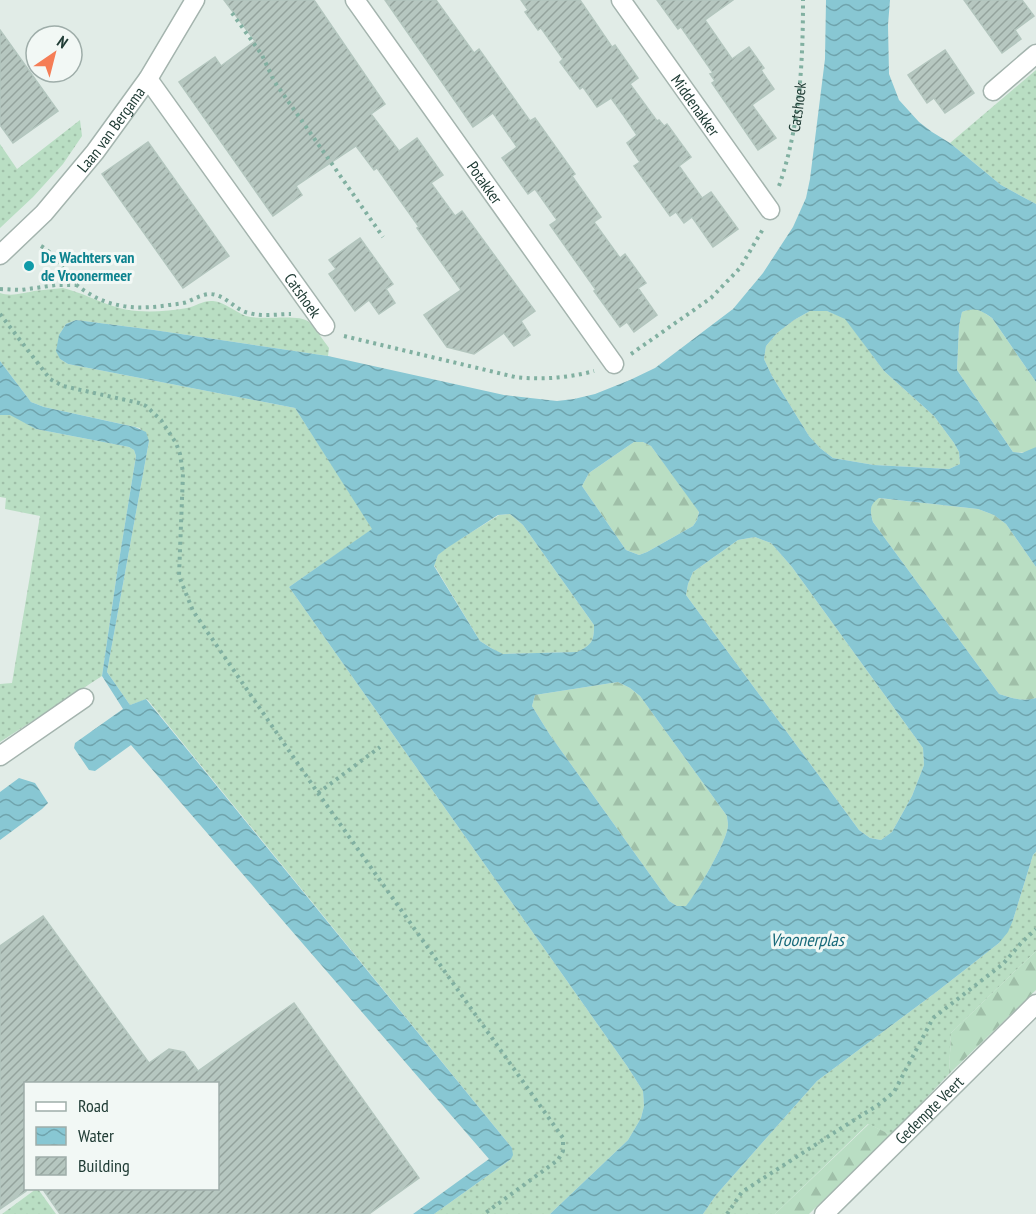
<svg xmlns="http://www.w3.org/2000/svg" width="1036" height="1214" font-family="'PT Sans Narrow',sans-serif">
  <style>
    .grass { fill: url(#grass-dots) }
    .forest { fill: url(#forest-firs) }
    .water { fill: url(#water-waves); fill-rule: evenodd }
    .building { fill: url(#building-hatch); stroke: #b3c6be; stroke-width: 1.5 }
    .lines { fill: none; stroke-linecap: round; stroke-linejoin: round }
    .minor-casing { stroke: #a4b4ae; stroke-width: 21 }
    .path { stroke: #81b0a1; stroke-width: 4; stroke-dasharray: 3 4.5; stroke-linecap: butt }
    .minor { stroke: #fff; stroke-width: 18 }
    .culture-dot { fill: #0f9aa8; stroke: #f2f8f5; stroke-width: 2 }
    .labels { text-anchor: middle; stroke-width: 6; stroke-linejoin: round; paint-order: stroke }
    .street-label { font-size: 16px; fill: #213d36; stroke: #f2f8f5 }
    .culture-label { font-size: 16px; font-weight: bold; fill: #0d838f; stroke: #f2f8f5; text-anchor: start }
    .water-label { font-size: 18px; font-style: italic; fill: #1a6b7b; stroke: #f2f8f5 }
  </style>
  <defs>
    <pattern id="grass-dots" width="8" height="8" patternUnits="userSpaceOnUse" patternTransform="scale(1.5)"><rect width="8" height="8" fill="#b9dec3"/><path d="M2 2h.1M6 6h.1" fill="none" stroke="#9fbfa8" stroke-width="1.8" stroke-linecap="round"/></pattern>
    <pattern id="forest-firs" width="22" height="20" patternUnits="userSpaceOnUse" patternTransform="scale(1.5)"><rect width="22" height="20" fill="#b9dec3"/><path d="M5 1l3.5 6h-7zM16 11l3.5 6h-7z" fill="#9fbfa8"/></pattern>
    <pattern id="water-waves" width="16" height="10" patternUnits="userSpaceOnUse" patternTransform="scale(1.5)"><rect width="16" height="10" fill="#88c7d3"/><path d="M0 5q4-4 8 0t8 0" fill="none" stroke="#6fa3ac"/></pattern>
    <pattern id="building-hatch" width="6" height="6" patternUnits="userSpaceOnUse" patternTransform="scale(1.5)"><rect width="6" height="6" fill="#b6c7c0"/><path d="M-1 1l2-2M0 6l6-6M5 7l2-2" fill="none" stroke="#94a39d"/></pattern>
  </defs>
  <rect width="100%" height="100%" fill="#e1ece7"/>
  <g class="grass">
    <path d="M1036,70V204L1001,185L950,143Z"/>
    <path d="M80,120L82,136L63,164L33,197L0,228V144L17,169Z"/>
    <path d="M63,288C88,294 110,309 137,311C153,312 171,311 187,308C196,306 204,300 213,301C225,302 235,312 246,316C262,321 299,313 309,322C314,327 324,341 329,348L328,356L154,330L76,320L66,324L59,335L60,359L68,364L295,408L373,529L289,587L627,1066L643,1091L644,1106L641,1118L628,1140L550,1214H434L511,1159L512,1148L147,699L130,705L107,672L149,441L140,428L44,407L31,402L0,361V293C11,297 23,293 34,291C43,290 53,289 63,288Z"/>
    <path d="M810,311H827L845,318L884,371L934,416L954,443L959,452L960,464L949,469L874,465L833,458L820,448L809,436L772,376L764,359L766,346L777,333L794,320Z"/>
    <path d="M10,414L36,429L129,447L134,450L136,456L117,573L102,676L0,742V684L12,683L40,516L5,509L6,498L0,497V415Z"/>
    <path d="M510,514L523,525L594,625C594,641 592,645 577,652L502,654L491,648L480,641L434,565L438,555L446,548L499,515Z"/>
    <path d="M755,537L771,543L792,567L923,748L924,765L912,796L892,832L881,840L870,838L859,830L686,595L688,584L693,572L738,540Z"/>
    <path d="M1036,852V951L951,1033L949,1074L891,1135L868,1124L775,1214H703L716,1195L817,1081L939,990L999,943L1013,920L1033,855Z"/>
    <path d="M36,1189H38L56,1214H2Z"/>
  </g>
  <g class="forest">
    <path d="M973,308L983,312L992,318L1036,382V447C1028,453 1022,453 1013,452L957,370L959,326L962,312Z"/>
    <path d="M634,442H643L651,446L699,511L697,520L693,526L647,552L639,555L626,550L582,486L589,473Z"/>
    <path d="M878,498L978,509L994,515L1006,524L1036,567V698C1023,702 1012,698 999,694L873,522C870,511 869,505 878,498Z"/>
    <path d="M618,682L630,688L640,696L727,816C727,819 728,822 728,825C728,840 696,894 686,907L677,906L669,901L550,735L532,706L535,695Z"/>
    <path d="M1036,951V990L949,1074L951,1033Z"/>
    <path d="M869,1124L891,1135L809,1214H775Z"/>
  </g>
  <g class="water">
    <path d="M826,0H890L888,25L889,74L899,100L919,122L932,132L950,143L1001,185L1036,204V382L992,318C980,310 976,307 962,312L959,326L957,370L1013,452L1022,453L1036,447V567L1006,524L994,515L978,509L879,498C869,505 870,511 873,522L999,694C1012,698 1023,702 1036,698V852L1033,855L1013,920L1008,932L999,943L939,990L817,1081L716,1195L703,1214H550L628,1140L641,1118L644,1106L643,1091L627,1066L289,587L372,529L295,408L68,364L60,359L56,351L59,335L66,324L76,320L154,330L328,356L504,395L557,401L574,399L595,394L630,380L655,368L733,309L763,273L793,227L806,198L810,179L825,59ZM810,311H827L845,319L884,371L934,416L954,443L959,452L960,464L949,469L874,465L833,458L820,448L809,436L772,376L764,359L766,346L777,333L794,320ZM634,442H643L651,446L699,512L697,520L693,526L647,552L639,555L626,550L582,486L589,473ZM510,514L523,525L594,625C594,641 592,645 577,652L503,654L491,648L480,641L434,566L438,555L447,548L498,515ZM755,537L771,543L792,567L923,748L924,765L912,796L892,832L881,840L870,838L859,830L686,595L688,584L693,572L738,540ZM618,682L630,688L640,696L727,816C727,819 728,822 728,825C728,840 696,894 686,906H677L669,901L550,735L532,706L535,695Z"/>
    <path d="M0,361L31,402L44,407L135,427L146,432L149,441L107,672L130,705L146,699L512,1148L513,1155L511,1159L434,1214H413L489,1159L131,745L95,771L89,770L74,748L75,743L123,709L102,676L117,573L136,456L134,450L129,447L36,429L10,415H0Z"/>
    <path d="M19,778L35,783L48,803L42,809L0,840V792Z"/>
  </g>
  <g class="building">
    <path d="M224,0H314L385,104L371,114L399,151L417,138L443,175L431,183L455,216L462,211L535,311L521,321L530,335L514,346L504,333L474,354L447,347L424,315L461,290L417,228L419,227L377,168L374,170L356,146L296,186L302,195L273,216L179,82L215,57L221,66L255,41Z"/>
    <path d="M385,0H436L474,53L479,49L530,121L535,118L575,174L572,176L601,217L594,222L620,258L625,254L646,283L638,288L657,315L634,332L627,322L620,327L594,291L596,290L550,225L557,220L535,189L528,194L502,158L517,147L493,113L473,127Z"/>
    <path d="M521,0H580L612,47L615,45L638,78L630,84L657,121L659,120L664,126L667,124L691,157L679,166L702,198L711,192L738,229L713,247L692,217L684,223L676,212L670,216L634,166L640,162L627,143L637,135L624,116L611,98L597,107L583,87L580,89L560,62L563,59L541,28L538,30L525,12L528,10Z"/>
    <path d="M657,0H733L705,20L732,59L749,47L764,68L761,70L774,89L752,105L776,138L758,150L712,83L715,81L710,74L713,73L681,27L678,29Z"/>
    <path d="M964,0H1022L1034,16L1015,30L1021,39L1002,53Z"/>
    <path d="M0,30L58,111L13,143L0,125Z"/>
    <path d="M945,50L974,93L945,113L934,98L927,103L908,75Z"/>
    <path d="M148,142L229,256L183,288L102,174Z"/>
    <path d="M360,238L393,284L386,289L395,303L379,314L369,300L355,311L329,274L336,269L329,260Z"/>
    <path d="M43,916L149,1063L169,1049L184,1052L198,1071L294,1003L419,1178L369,1214H60L42,1188H218V1083H26V1191L0,1209V946Z"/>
  </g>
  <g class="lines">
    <defs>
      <g id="minor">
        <path id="s2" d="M355,0L614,364"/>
        <path id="s3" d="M621,0L770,210"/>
        <path id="s4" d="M148,79L325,326"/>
        <path d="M993,91L1036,54"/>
        <path id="s5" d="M0,255L44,213L95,152L148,79L195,0"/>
        <path d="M0,756L84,698"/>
        <path id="s6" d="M824,1214L1036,1004"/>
      </g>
    </defs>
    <use href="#minor" class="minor-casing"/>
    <g class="path">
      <path d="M232,13L262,55L274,81L383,237"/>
      <path id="s1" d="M779,186C800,126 803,62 803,0"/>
      <path d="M41,246C55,254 61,267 71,279C78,288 88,293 97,298C120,309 144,309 169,305C175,304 181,304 187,302C194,299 201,295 209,294C226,294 234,310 249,313C263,317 277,314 291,314"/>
      <path d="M0,289L21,290L56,285H76"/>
      <path d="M0,314L50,379L63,386L139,403L146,406L161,420L176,443L180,454L183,473L179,576L193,611L318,793L563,1138V1151L558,1160L484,1214"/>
      <path d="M344,336L515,377C542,380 568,378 594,371"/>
      <path d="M631,354L711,298L740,268L763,229"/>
      <path d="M318,793L380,747"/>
      <path d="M727,1214L742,1192L832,1134L878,1105L894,1092L933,1018L1003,964L1022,942L1036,929"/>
    </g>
    <use href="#minor" class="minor"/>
  </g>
  <circle class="culture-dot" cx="29" cy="266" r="6"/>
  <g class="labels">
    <g class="street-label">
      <text dy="6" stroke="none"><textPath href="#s3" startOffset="129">Middenakker</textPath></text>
      <text dy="6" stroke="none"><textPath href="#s1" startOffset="81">Catshoek</textPath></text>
      <text dy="6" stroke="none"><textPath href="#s5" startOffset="168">Laan van Bergama</textPath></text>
      <text dy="6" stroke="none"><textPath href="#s2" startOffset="224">Potakker</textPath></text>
      <text dy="6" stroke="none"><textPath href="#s4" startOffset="266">Catshoek</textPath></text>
      <text dy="6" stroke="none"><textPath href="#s6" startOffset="148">Gedempte Veert</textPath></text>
    </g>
    <g class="culture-label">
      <text x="41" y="263">De Wachters van<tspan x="41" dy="18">de Vroonermeer</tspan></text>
    </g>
    <g class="water-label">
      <text x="807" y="946">Vroonerplas</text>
    </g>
  </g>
  <rect x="24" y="1082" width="195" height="108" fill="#f2f8f5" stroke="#9eada9" stroke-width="1.5"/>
  <rect x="36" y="1102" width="30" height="9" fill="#ffffff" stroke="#9eada9" stroke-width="1.5"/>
  <text x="78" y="1112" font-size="18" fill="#213d36">Road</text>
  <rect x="36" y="1127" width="30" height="18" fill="url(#water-waves)" stroke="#9eada9" stroke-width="1.5"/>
  <text x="78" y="1142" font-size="18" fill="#213d36">Water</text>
  <rect x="36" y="1157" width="30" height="18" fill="url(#building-hatch)" stroke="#9eada9" stroke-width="1.5"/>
  <text x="78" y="1172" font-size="18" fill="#213d36">Building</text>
  <g transform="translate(54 54) rotate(35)"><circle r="28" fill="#f2f8f5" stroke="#9eada9" stroke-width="1.5"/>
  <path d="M0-4.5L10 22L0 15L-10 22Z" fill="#f57d56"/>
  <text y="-9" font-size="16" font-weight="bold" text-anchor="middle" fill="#213d36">N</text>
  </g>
</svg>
